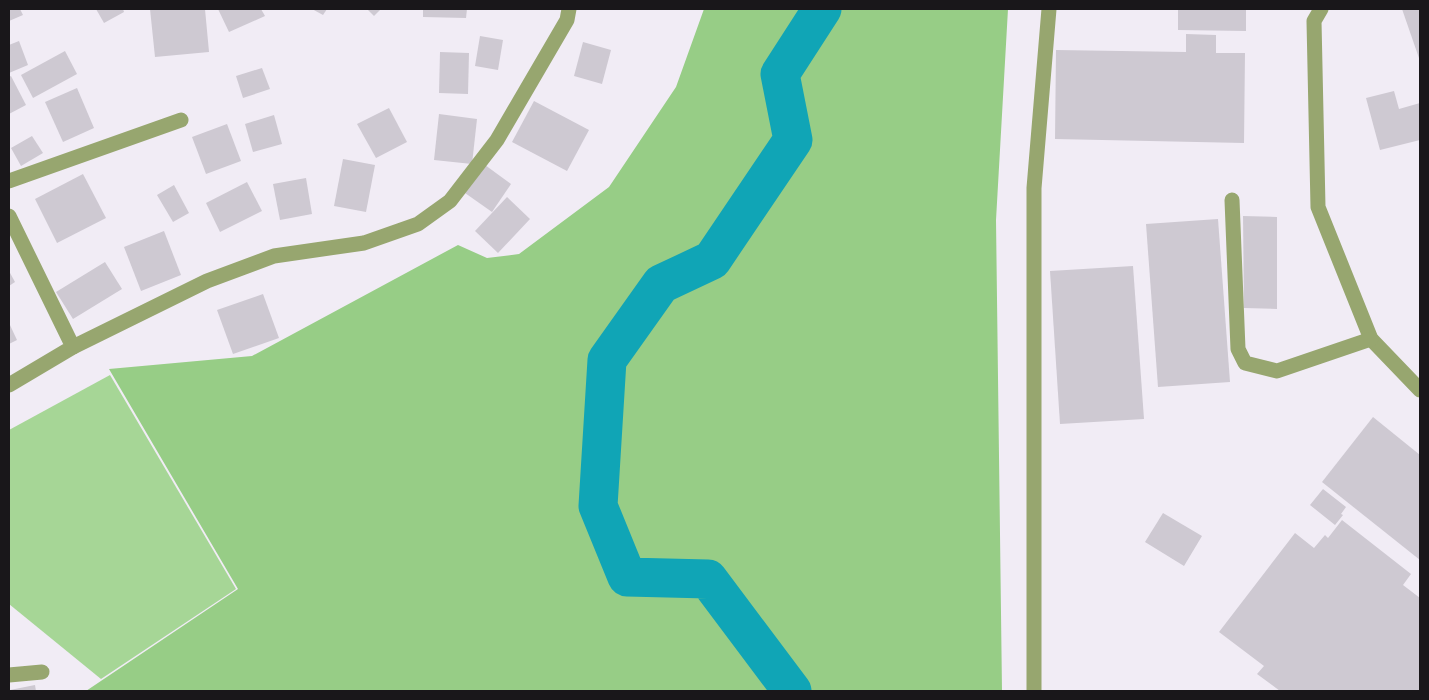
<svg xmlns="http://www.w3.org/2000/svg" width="1429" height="700" font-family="'Sofia Sans Condensed',sans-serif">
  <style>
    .green { fill: #a6d696 }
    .forest { fill: #97cd86 }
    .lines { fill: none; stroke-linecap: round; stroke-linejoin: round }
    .river { stroke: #10a5b6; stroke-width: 39 }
    .building { fill: #cec9d2 }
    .minor { stroke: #97a66f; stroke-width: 15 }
  </style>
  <rect width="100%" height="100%" fill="#f1ecf5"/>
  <path class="green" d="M110,375L236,589L101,679L9,604V430Z"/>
  <path class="forest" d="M704,9H1008L996,220L1002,691H86L238,589L109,369L252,356L458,245L487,258L519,254L609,187L676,87Z"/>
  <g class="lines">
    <path class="river" d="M792,691L708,579L627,577L598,506L607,360L661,284L712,260L793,140L780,74L822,9"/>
  </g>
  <g class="building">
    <path d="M9,9H20L23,15L9,21Z"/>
    <path d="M96,9H123L124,12L104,23Z"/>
    <path d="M150,9H205L209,52L155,57Z"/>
    <path d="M218,9H261L265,16L229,32Z"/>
    <path d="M312,9H327L323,15Z"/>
    <path d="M367,9H381L374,16Z"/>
    <path d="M423,9H467L466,18L423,17Z"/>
    <path d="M1178,9H1246V31L1178,30Z"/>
    <path d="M1402,9H1420V61Z"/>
    <path d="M1186,34L1216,35V53H1245L1244,143L1055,139L1056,50L1186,52Z"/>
    <path d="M480,36L503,40L498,70L475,66Z"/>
    <path d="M19,41L28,65L9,73V45Z"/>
    <path d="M583,42L611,50L602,84L574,76Z"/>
    <path d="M65,51L77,74L33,98L21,75Z"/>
    <path d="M440,52L469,53L468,94L439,93Z"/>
    <path d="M262,68L270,89L243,98L236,76Z"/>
    <path d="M11,76L26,105L9,114V77Z"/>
    <path d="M77,88L94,128L63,142L45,102Z"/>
    <path d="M1394,91L1399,109L1420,103V140L1380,150L1366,98Z"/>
    <path d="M534,101L589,130L567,171L512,142Z"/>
    <path d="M389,108L407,142L376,158L357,124Z"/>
    <path d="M439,114L477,119L472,164L434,160Z"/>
    <path d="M274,115L282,144L253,152L245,124Z"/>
    <path d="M227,124L241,161L206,174L192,137Z"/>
    <path d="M32,136L43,153L21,166L11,148Z"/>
    <path d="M343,159L375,165L366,212L334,206Z"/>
    <path d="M485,165L511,184L492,212L465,193Z"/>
    <path d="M83,174L106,218L57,243L35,199Z"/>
    <path d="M306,178L312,214L280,220L273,184Z"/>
    <path d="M247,182L262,211L220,232L206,203Z"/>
    <path d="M174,185L189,213L173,222L157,195Z"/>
    <path d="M507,197L530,219L498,253L475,231Z"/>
    <path d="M1243,216L1277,217V309L1244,308Z"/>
    <path d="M1218,219L1230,382L1158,387L1146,224Z"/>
    <path d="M164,231L181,275L141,291L124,247Z"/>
    <path d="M105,262L122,289L73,319L56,292Z"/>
    <path d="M1133,266L1144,419L1060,424L1050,271Z"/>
    <path d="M9,271L15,282L9,286Z"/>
    <path d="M263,294L279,338L233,354L217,310Z"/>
    <path d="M9,323L17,340L9,344Z"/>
    <path d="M1373,417L1420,455V560L1322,482Z"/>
    <path d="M1323,489L1346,507L1341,514L1343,515L1335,525L1310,505Z"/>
    <path d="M1163,513L1202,536L1184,566L1145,542Z"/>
    <path d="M1342,520L1411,574L1403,585L1420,598V691H1280L1257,674L1264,666L1219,632L1295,533L1314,548L1325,535L1328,538Z"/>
    <path d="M35,685L36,691H10V690Z"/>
  </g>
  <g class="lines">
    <g class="minor">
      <path d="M1321,9L1314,21L1318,207L1371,339L1420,390"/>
      <path d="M9,181L181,120"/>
      <path d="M1232,200L1238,349L1245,363L1277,371L1371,339"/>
      <path d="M9,216L73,347L9,385"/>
      <path d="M73,347L207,281L274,256L364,243L418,224L450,201L497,140L567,20L569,9"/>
      <path d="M9,675L42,672"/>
      <path d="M1034,691V188L1049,9"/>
    </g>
  </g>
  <rect width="1429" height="700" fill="none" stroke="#19171a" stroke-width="20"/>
</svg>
